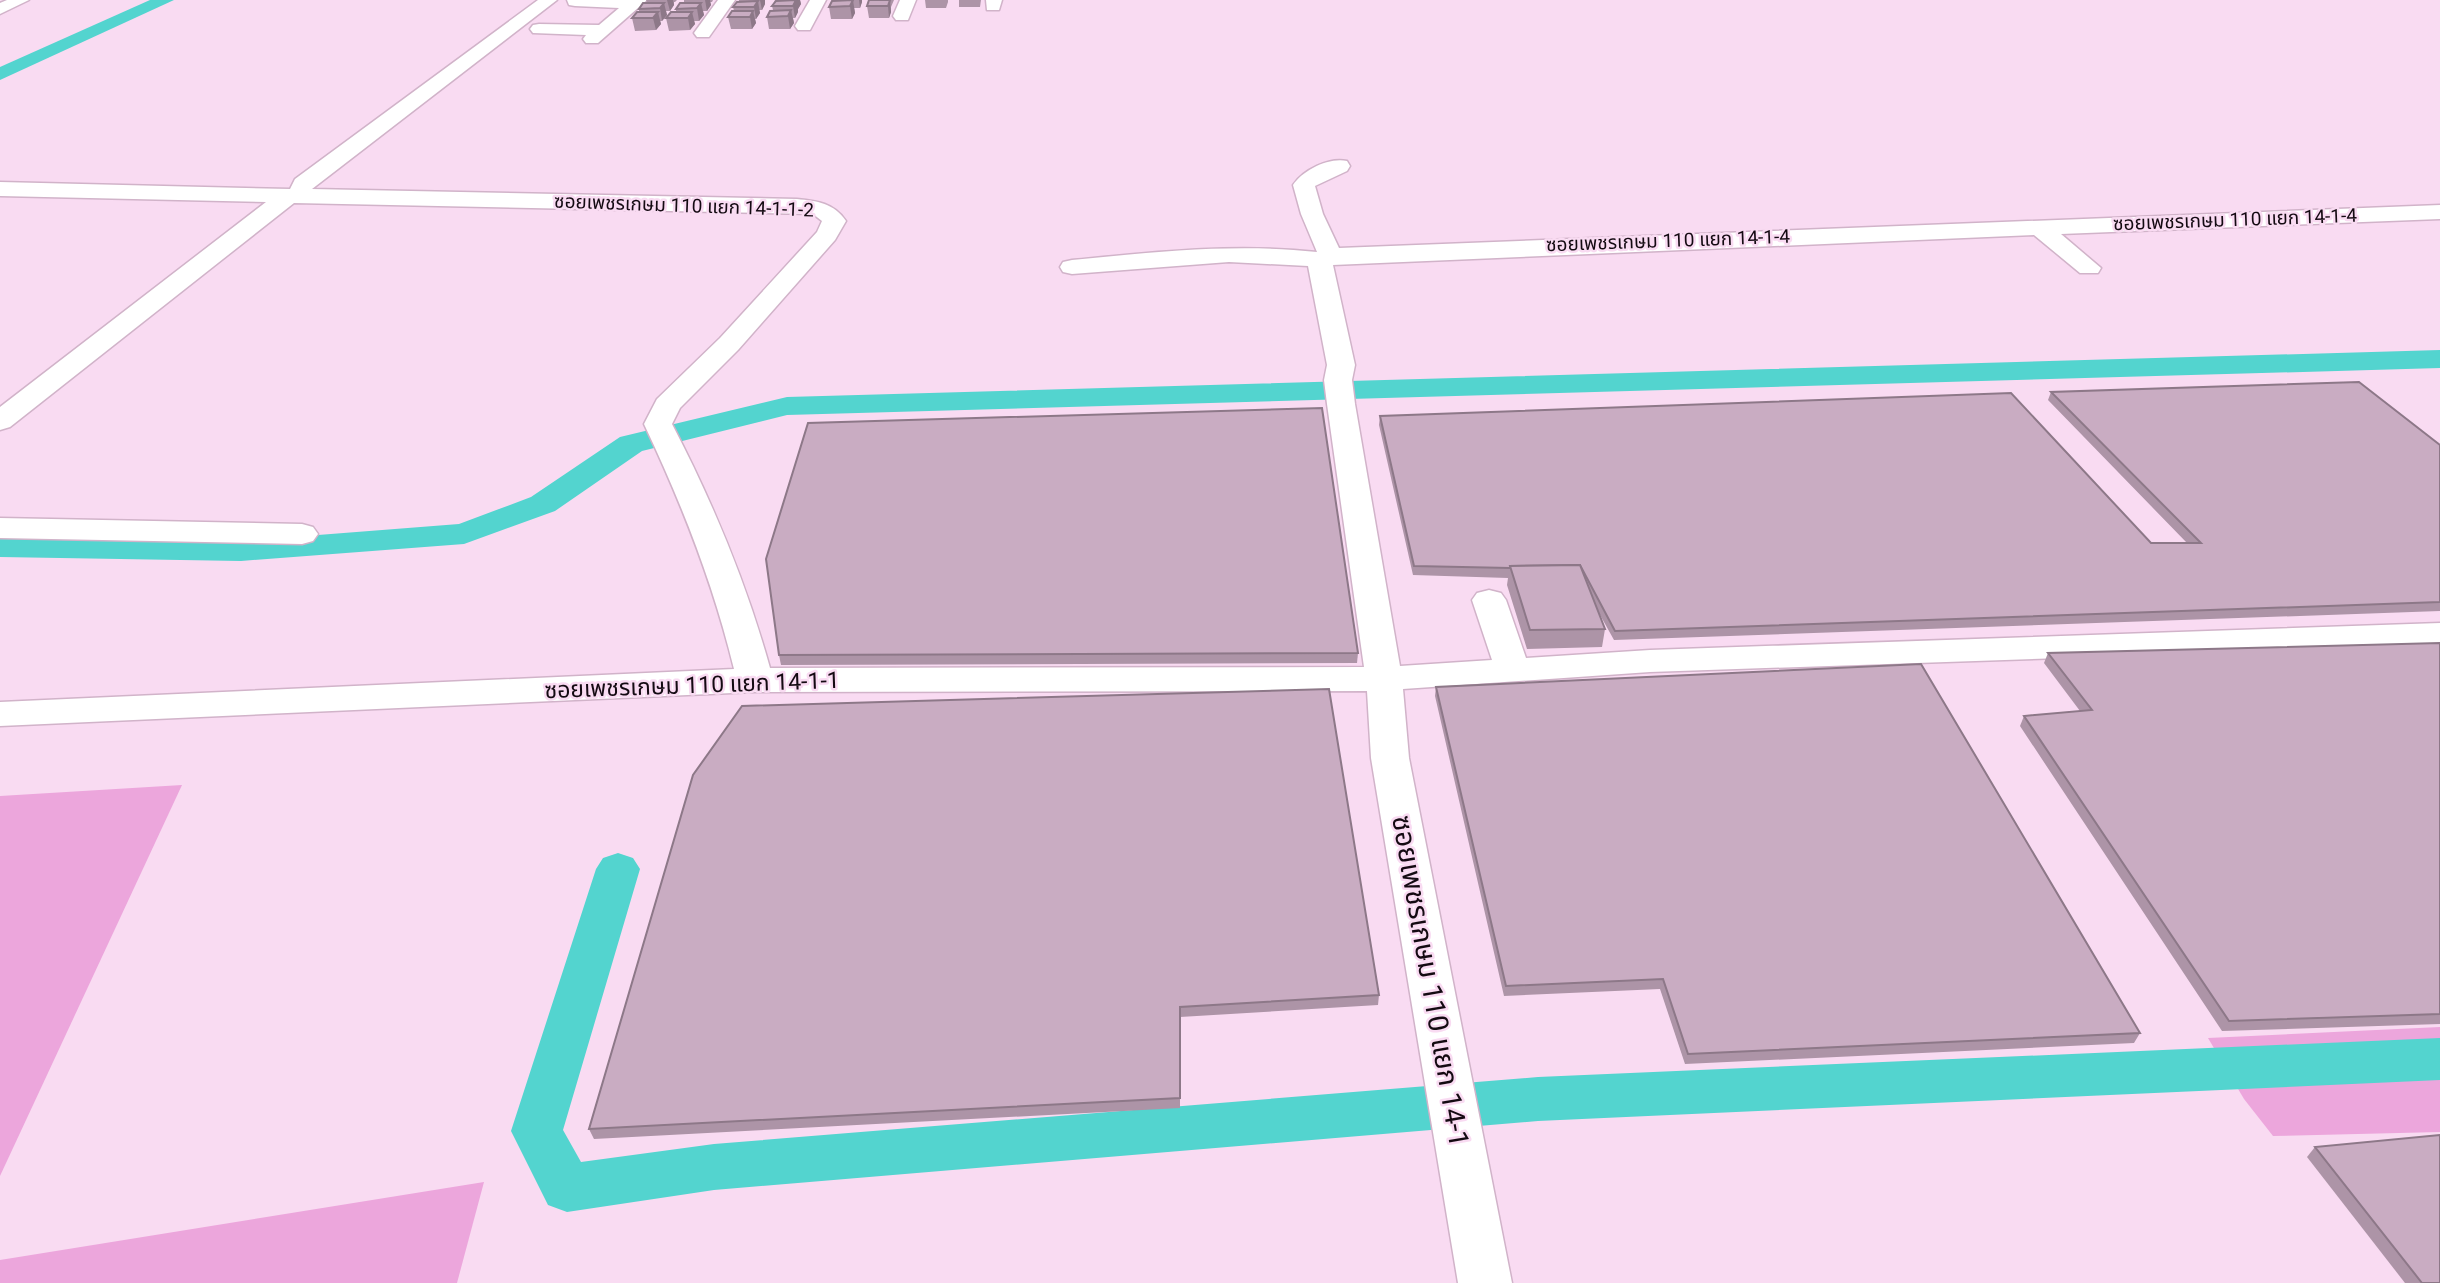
<svg xmlns="http://www.w3.org/2000/svg" width="2440" height="1283" font-family="Roboto,'Noto Sans Thai',sans-serif">
  <style>
    .green { fill: #eca6dc }
    .lines { fill: none; stroke-linecap: round; stroke-linejoin: round }
    .canal { fill: #53d4cf; fill-rule: evenodd }
    .minor-casing { stroke: #d1b3c9; stroke-width: 3 }
    .minor { fill: #fff; fill-rule: evenodd }
    .wall { fill: #ad94a7 }
    .shaded-wall { fill: #8d7888 }
    .building { fill: #c9acc2; stroke: #8d7888; stroke-width: 2 }
    .labels { text-anchor: middle; stroke-width: 5; stroke-linejoin: round; paint-order: stroke }
    .far-street-label { font-size: 19px; fill: #140a12; stroke: #f9dbf2 }
    .street-label { font-size: 23px; fill: #140a12; stroke: #f9dbf2 }
    .near-street-label { font-size: 28px; fill: #140a12; stroke: #f9dbf2 }
  </style>
  <rect width="100%" height="100%" fill="#f9dbf2"/>
  <g class="green">
    <path d="M182,785L0,1176V796Z"/>
    <path d="M2440,1027V1132L2273,1136L2244,1099L2208,1038Z"/>
    <path d="M484,1182L457,1283H0V1260Z"/>
  </g>
  <g class="lines">
    <g class="canal">
      <path d="M150,0H174L0,80V67Z"/>
      <path d="M2440,350V368L787,415L642,451L555,511L464,544L241,561L0,557V537L241,541L459,524L531,497L620,437L787,397Z"/>
      <path d="M618,853L633,858L640,869L563,1130L581,1162L714,1144L1538,1077L2440,1038V1080L1538,1121L714,1190L567,1212L548,1205L511,1131L596,869L603,858Z"/>
    </g>
    <defs>
      <g id="minor">
        <path d="M7,0H29L0,14V3Z"/>
        <path d="M538,0H557L312,189L797,199C817,201 834,203 846,221L835,240L738,350L680,408L672,424C713,503 746,582 770,668L1364,667L1327,404L1324,380L1327,365L1308,266L1229,262L1072,274L1063,272L1060,267L1063,262L1072,260C1154,252 1235,243 1317,252L1301,214L1293,185C1303,170 1329,157 1347,161L1350,166L1347,171L1315,186L1323,214L1339,248L2440,205V219L2061,234L2101,268L2098,273H2080L2034,235L1333,265L1355,365L1352,380L1355,404L1400,666L1492,660L1472,600L1477,593L1489,590L1501,593L1506,600L1526,658L1650,650L2440,623V645L1650,672L1403,689L1409,758L1512,1283H1458L1371,758L1367,691L755,692L0,726V702L734,669C713,583 682,504 644,424L657,399L720,338L817,232L822,221L813,214L294,203L10,427L0,430V407L266,202L0,196V182L290,189L295,179Z"/>
        <path d="M567,0H647L598,43H586L583,39L586,35L533,33L530,29L533,25L539,24L599,25L619,8L575,6L569,5Z"/>
        <path d="M718,0H735L709,37H697L694,33Z"/>
        <path d="M810,0H826L810,30H798L795,26Z"/>
        <path d="M900,0H916L908,20H896L893,16Z"/>
        <path d="M986,0H1002L999,10H987Z"/>
        <path d="M0,518L302,524L313,527L318,534L313,541L302,544L0,538Z"/>
      </g>
    </defs>
    <use href="#minor" class="minor-casing"/>
    <use href="#minor" class="minor"/>
  </g>
  <g class="wall">
    <path d="M646,0H677L675,2H674V5L670,11H666L667,15L662,21H660L661,24L656,30L635,31L632,18L639,12V9L647,3Z"/>
    <path d="M684,0H713L712,2H710L711,5L707,11H703L704,15L699,21H694L695,24L690,30L669,31L666,18L676,12V9L684,3Z"/>
    <path d="M739,0H770H765V4L762,10H759L760,13L756,19H755L756,23L752,29H731L728,17L734,11L733,7L739,1Z"/>
    <path d="M775,0H800L801,4L798,9V12L795,18H793L794,23L790,29H769L767,17L773,10L772,6Z"/>
    <path d="M838,0H862V2L860,8H854L855,13L852,19H831L829,7Z"/>
    <path d="M869,0H894L891,7V12L889,18H869L867,6Z"/>
    <path d="M925,0H948V2L946,8H926Z"/>
    <path d="M959,0H981L980,7H959Z"/>
    <path d="M2051,392L2440,445V611L1614,640L1599,613L1605,629L1602,647L1527,649L1507,585L1508,578L1413,575L1379,425L1380,416L2151,543H2187L2048,400Z"/>
    <path d="M2440,643V1024L2222,1031L2020,726L2024,716L2080,711L2044,663L2048,653Z"/>
    <path d="M1358,653L1357,663L781,665L779,655Z"/>
    <path d="M1436,687L2140,1033L2134,1043L1685,1064L1660,989L1504,996L1435,696Z"/>
    <path d="M693,775L1379,995L1378,1005L1180,1017V1108L594,1139L589,1129Z"/>
    <path d="M2315,1147L2440,1283H2405L2307,1157Z"/>
  </g>
  <g class="shaded-wall">
    <path d="M667,0H673L674,5L670,11Z"/>
    <path d="M705,0H710L711,5L707,11Z"/>
    <path d="M760,0H765V4L762,10Z"/>
    <path d="M796,0H800L801,4L798,9V12L795,18L793,6Z"/>
    <path d="M853,0L855,13L852,19L850,6Z"/>
    <path d="M859,0H862V2L860,8Z"/>
    <path d="M890,0L891,12L889,18L888,6Z"/>
    <path d="M758,1L760,13L756,19L754,7Z"/>
    <path d="M664,3L667,15L662,21L660,8Z"/>
    <path d="M701,3L704,15L699,21L697,8Z"/>
    <path d="M791,10L794,23L790,29L788,16Z"/>
    <path d="M753,11L756,23L752,29L750,17Z"/>
    <path d="M658,12L661,24L656,30L653,18Z"/>
    <path d="M692,12L695,24L690,30L688,18Z"/>
  </g>
  <g class="building">
    <path d="M796,0L793,6H772L776,1Z"/>
    <path d="M853,0L850,6L829,7L832,1Z"/>
    <path d="M869,0H890L888,6H867Z"/>
    <path d="M758,1L754,7H733L737,2Z"/>
    <path d="M643,3H664L660,8L639,9Z"/>
    <path d="M680,3H701L697,8L676,9Z"/>
    <path d="M791,10L788,16L767,17L770,11Z"/>
    <path d="M732,11H753L750,17H728Z"/>
    <path d="M637,12H658L653,18H632Z"/>
    <path d="M671,12H692L688,18H666Z"/>
    <path d="M2359,382L2440,445V602L1615,631L1580,565L1510,566V568L1414,566L1380,416L2011,393L2151,543H2201L2051,392Z"/>
    <path d="M1322,408L1358,653L779,655L766,559L808,423Z"/>
    <path d="M1580,565L1605,629L1530,630L1510,566Z"/>
    <path d="M2440,643V1014L2229,1021L2024,716L2092,710L2048,653Z"/>
    <path d="M1921,664L2140,1033L1688,1054L1663,979L1506,986L1436,687Z"/>
    <path d="M1329,689L1379,995L1180,1007V1098L589,1129L693,775L742,706Z"/>
    <path d="M2440,1135V1283H2422L2315,1147Z"/>
  </g>
  <g class="labels">
    <g class="far-street-label">
      <text transform="translate(684 205) rotate(2)" y="7">ซอยเพชรเกษม 110 แยก 14-1-1-2</text>
      <text transform="translate(2235 219) rotate(-2)" y="7">ซอยเพชรเกษม 110 แยก 14-1-4</text>
      <text transform="translate(1668 240) rotate(-2)" y="7">ซอยเพชรเกษม 110 แยก 14-1-4</text>
    </g>
    <g class="street-label">
      <text transform="translate(692 685) rotate(-2)" y="8">ซอยเพชรเกษม 110 แยก 14-1-1</text>
    </g>
    <g class="near-street-label">
      <text transform="translate(1431 981) rotate(80)" y="10">ซอยเพชรเกษม 110 แยก 14-1</text>
    </g>
  </g>
</svg>
